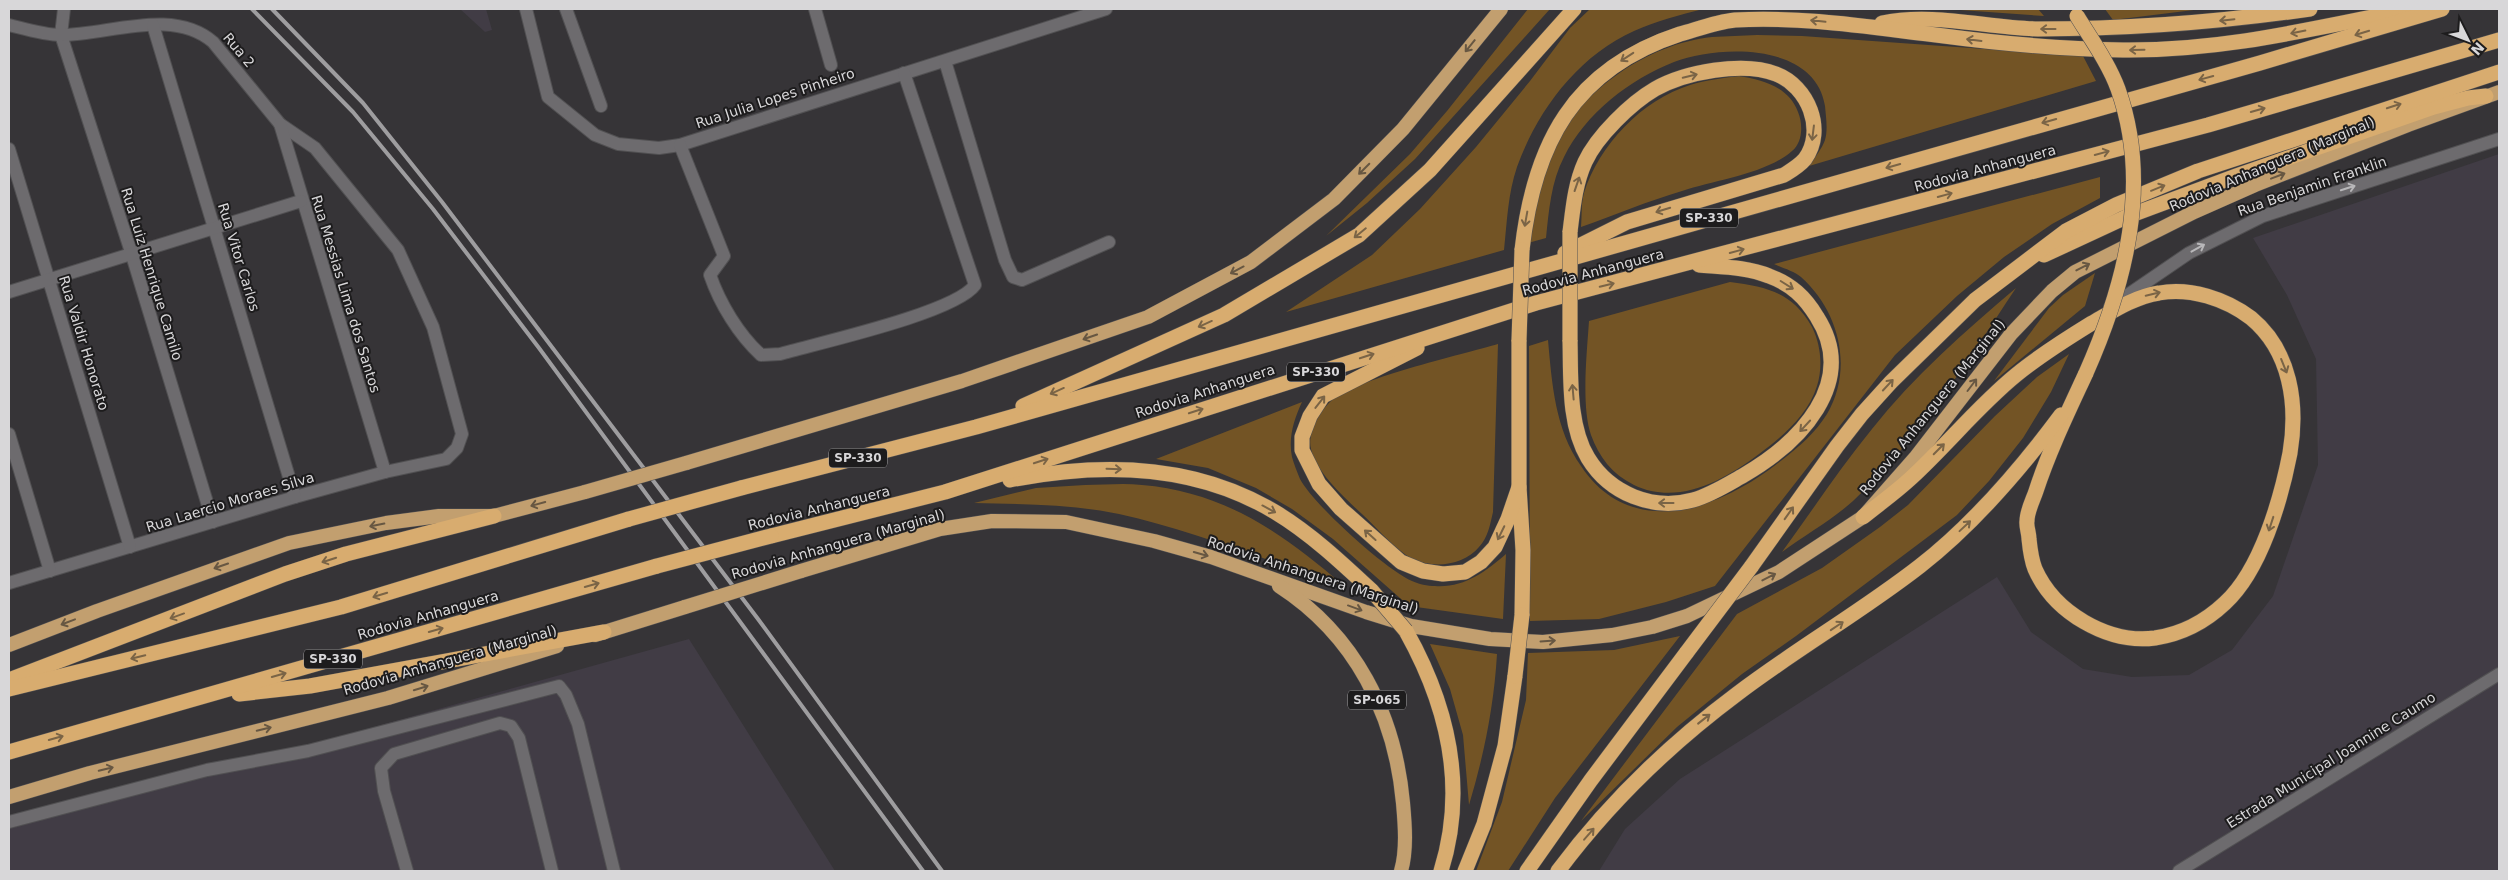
<svg xmlns="http://www.w3.org/2000/svg" width="2508" height="880" font-family="'DejaVu Sans',sans-serif">
  <style>
    .built { fill: #413c45 }
    .green { fill: #735425 }
    .lines { fill: none; stroke-linecap: round; stroke-linejoin: round }
    .minor-casing { stroke: #515052; stroke-width: 14 }
    .tertiary-casing { stroke: #515052; stroke-width: 14 }
    .trunk-casing { stroke: #515052; stroke-width: 15 }
    .motorway-casing { stroke: #515052; stroke-width: 16 }
    .minor { stroke: #6d6b6e; stroke-width: 12 }
    .tertiary { stroke: #6d6b6e; stroke-width: 12 }
    .trunk { stroke: #c29f6f; stroke-width: 14 }
    .motorway { stroke: #d8ac6f; stroke-width: 15 }
    .rail { stroke: #9e9d9f; stroke-width: 4 }
    .trunk-bridge-casing { stroke: #515052; stroke-width: 15; stroke-linecap: butt }
    .motorway-bridge-casing { stroke: #515052; stroke-width: 16; stroke-linecap: butt }
    .trunk-bridge { stroke: #c29f6f; stroke-width: 14 }
    .motorway-bridge { stroke: #d8ac6f; stroke-width: 15 }
    .oneway { stroke: #7a6446 }
    .oneway2 { stroke: #675742 }
    .oneway3 { stroke: #b8b7b9 }
    .labels { text-anchor: middle; stroke-width: 4; stroke-linejoin: round; paint-order: stroke }
    .shield { fill: #1d1c1d; stroke: #a09fa1; stroke-width: 1 }
    .shield-label { font-size: 12px; font-weight: bold; fill: #d8d7d9 }
    .street-label { font-size: 14px; fill: #d8d7d9; stroke: #1d1c1d }
  </style>
  <rect width="100%" height="100%" fill="#363437"/>
  <g class="built">
    <path d="M460,9H486L492,30L485,32Z"/>
    <path d="M2499,154V871H1599L1625,829L1680,779L1997,577L2031,632L2083,669L2132,677L2189,675L2232,650L2273,596L2318,465L2316,359L2287,295L2253,238Z"/>
    <path d="M689,639L835,871H9V829Z"/>
  </g>
  <g class="green">
    <path d="M1528,9H1550L1415,159L1367,203L1326,236L1410,154L1447,111Z"/>
    <path d="M1590,9H1703C1680,15 1656,21 1634,31C1578,56 1537,111 1517,167C1508,193 1507,222 1504,250L1286,312L1372,255L1420,209L1476,147L1530,81L1570,28Z"/>
    <path d="M1946,9H2038L2044,16Z"/>
    <path d="M2105,9H2202L2113,20Z"/>
    <path d="M1757,35L1802,36L2083,56L2096,81L1809,166C1814,158 1822,149 1825,140C1828,130 1826,117 1825,106C1815,42 1719,45 1674,62C1630,79 1585,114 1564,157C1551,182 1549,210 1546,238L1528,243C1534,212 1538,177 1552,148C1582,90 1647,44 1712,37C1727,36 1742,36 1757,35Z"/>
    <path d="M1739,76C1763,80 1789,87 1798,112C1803,124 1803,142 1792,151C1766,174 1715,180 1682,191C1648,201 1615,215 1581,227C1582,216 1581,203 1584,193C1599,145 1642,100 1690,85C1706,80 1723,78 1739,76Z"/>
    <path d="M2100,177V198L2052,224L2004,257L1957,296L1895,355L1715,586L1666,602L1599,619L1530,621L1529,346L1548,340C1552,384 1555,429 1581,466C1633,544 1724,507 1782,460C1799,447 1816,432 1827,414C1854,368 1839,311 1801,277C1794,271 1782,268 1774,264Z"/>
    <path d="M2095,273L2085,306L1994,381L2049,308L2063,295Z"/>
    <path d="M1730,282C1767,287 1792,292 1812,327C1821,345 1823,367 1817,386C1808,415 1782,437 1759,454C1723,481 1678,506 1634,485C1612,474 1599,457 1591,435C1581,406 1587,352 1589,321Z"/>
    <path d="M2016,288C1966,363 1919,439 1853,501C1832,520 1805,535 1782,552C1812,511 1840,468 1872,429C1914,376 1964,332 2016,288Z"/>
    <path d="M1498,344L1493,512C1490,525 1488,537 1479,547C1463,567 1427,570 1406,555C1390,544 1376,527 1362,514C1346,499 1315,471 1311,449C1307,434 1319,412 1330,402C1350,380 1464,354 1498,344Z"/>
    <path d="M2069,354L2051,392L2023,438L1989,481L1957,515L1796,636L1742,674L1677,727L1581,821L1737,614L1822,568L1880,527L1908,505L1995,416L2037,377Z"/>
    <path d="M1302,402C1294,419 1288,438 1292,457C1294,464 1297,472 1300,479C1313,504 1386,570 1412,581C1418,584 1428,586 1435,586C1464,588 1485,572 1506,554L1503,619L1409,606L1333,539L1292,509L1256,488L1208,468L1156,459Z"/>
    <path d="M1085,485C1104,485 1123,483 1142,485C1225,492 1284,534 1344,586C1270,562 1195,531 1119,514C1071,504 1022,504 974,503L1036,488Z"/>
    <path d="M1680,636L1555,798L1508,871H1476L1502,802L1526,700L1528,653L1614,650Z"/>
    <path d="M1430,644L1497,654C1494,706 1484,755 1469,805L1463,735L1450,689Z"/>
  </g>
  <g class="lines">
    <defs>
      <g id="minor">
        <path d="M64,9L61,35L131,252L213,522"/>
        <path d="M526,9L548,97L595,135L618,144L659,148L680,145L1106,9"/>
        <path d="M566,9L601,106"/>
        <path d="M815,9L831,65"/>
        <path d="M9,25C25,29 44,35 61,35C109,35 172,7 213,42L280,124L315,148L398,250L433,327L462,434L457,448L446,459L385,472L295,497L9,583"/>
        <path d="M153,25L295,497"/>
        <path d="M945,61L1005,260L1013,277L1022,280L1109,242"/>
        <path d="M280,124L385,472"/>
        <path d="M680,145L724,256L710,275C720,304 739,335 761,355L780,354C818,343 955,313 975,285L904,73"/>
        <path d="M9,149L130,547"/>
        <path d="M9,292L301,201"/>
        <path d="M9,434L50,571"/>
        <path d="M9,822L207,770L308,751L559,686L566,695L578,724L614,871"/>
        <path d="M407,871L384,791L381,768L394,754L500,723L511,726L519,738L552,871"/>
        <path d="M2179,871L2499,674"/>
      </g>
      <path id="tertiary" d="M2110,307L2189,253L2263,216L2499,139"/>
      <g id="trunk">
        <path d="M686,463L962,381L1148,317L1251,262L1334,199L1403,129L1501,9"/>
        <path d="M801,571L940,529L992,521L1066,522L1154,541L1211,557L1366,612L1411,626L1490,639L1543,642L1612,635L1652,627L1687,616L1779,572L1863,517L1915,458L2011,334L2052,291L2075,272L2194,212L2255,185L2408,125L2499,92"/>
        <path d="M1279,586C1355,635 1395,714 1403,803C1405,825 1407,850 1401,871"/>
        <path d="M595,635L685,607"/>
        <path d="M9,645L97,611L289,543L386,523L439,516H494L585,492"/>
        <path d="M9,797L90,773L388,698L557,646"/>
      </g>
      <g id="motorway">
        <path d="M1882,23C1933,12 1987,28 2038,29C2129,29 2220,22 2310,9"/>
        <path d="M1522,250C1534,144 1573,69 1680,34C1698,29 1716,22 1735,20C1805,16 1874,28 1944,36C2004,44 2063,49 2123,50C2222,51 2311,29 2407,10"/>
        <path d="M1565,253L1627,222L1784,175C1792,170 1799,166 1805,159C1826,130 1808,86 1776,74C1743,61 1685,72 1655,89C1631,103 1597,136 1585,162C1575,184 1573,208 1570,232"/>
        <path d="M2044,255L2126,217L2236,176L2434,107L2468,98L2486,96"/>
        <path d="M1519,340V487L1523,550L1522,615"/>
        <path d="M1570,340C1571,377 1568,425 1588,458C1610,494 1653,511 1693,500C1711,495 1728,484 1744,475C1799,443 1859,383 1817,317C1805,297 1791,284 1769,276C1747,267 1722,267 1699,265"/>
        <path d="M1417,348L1323,396L1310,416L1302,437V450L1319,484L1341,509L1401,562L1423,571L1443,574L1465,572L1481,562L1495,547L1508,519L1519,487"/>
        <path d="M1023,406L1224,315L1359,235L1430,170L1574,9"/>
        <path d="M1010,480C1100,462 1194,463 1275,512C1310,533 1342,563 1372,591"/>
        <path d="M741,488L976,427L2260,63L2442,9"/>
        <path d="M1863,517C1879,504 1896,492 1911,478C1947,445 1978,406 2016,375C2039,356 2066,339 2092,323C2113,311 2134,297 2159,293C2190,287 2226,299 2251,318C2291,351 2298,405 2290,453C2281,499 2261,570 2225,603C2206,621 2182,634 2155,638C2107,644 2054,612 2035,569C2031,559 2030,549 2029,539C2029,533 2026,526 2027,521C2027,511 2033,500 2036,491C2049,451 2068,412 2086,373"/>
        <path d="M771,536L945,492L1536,303L2208,125L2499,40"/>
        <path d="M1751,567L1837,446L1862,414L1891,382L1975,300L2066,231L2116,205L2198,171L2499,72"/>
        <path d="M1406,631C1448,706 1467,788 1441,871"/>
        <path d="M9,680L285,574L346,554L494,516"/>
        <path d="M9,689L341,607L629,519"/>
        <path d="M239,694L310,686L604,632"/>
        <path d="M9,752L657,566"/>
        <path d="M1465,871L1484,824L1505,746L1515,676"/>
        <path d="M1527,871L1591,780L1687,652"/>
        <path d="M1558,871C1608,804 1670,744 1737,694C1796,649 1861,612 1920,566C1974,524 2020,470 2061,415"/>
      </g>
    </defs>
    <use href="#minor" class="minor-casing"/>
    <use href="#tertiary" class="tertiary-casing"/>
    <use href="#trunk" class="trunk-casing"/>
    <use href="#motorway" class="motorway-casing"/>
    <use href="#minor" class="minor"/>
    <use href="#tertiary" class="tertiary"/>
    <use href="#trunk" class="trunk"/>
    <use href="#motorway" class="motorway"/>
    <g class="rail">
      <path d="M252,9L353,112L433,209L539,348L923,871"/>
      <path d="M272,9L363,103L442,202L758,619L942,871"/>
    </g>
    <defs>
      <g id="trunk-bridge">
        <path d="M585,492L686,463"/>
        <path d="M685,607L801,571"/>
      </g>
      <g id="motorway-bridge">
        <path d="M2077,16C2091,39 2109,64 2118,89C2152,184 2125,285 2086,373"/>
        <path d="M1570,232V340"/>
        <path d="M1519,340L1522,250"/>
        <path d="M629,519L741,488"/>
        <path d="M657,566L771,536"/>
        <path d="M1372,591L1406,631"/>
        <path d="M1687,652L1751,567"/>
        <path d="M1515,676L1522,615"/>
      </g>
    </defs>
    <use href="#trunk-bridge" class="trunk-bridge-casing"/>
    <use href="#motorway-bridge" class="motorway-bridge-casing"/>
    <use href="#trunk-bridge" class="trunk-bridge"/>
    <use href="#motorway-bridge" class="motorway-bridge"/>
  </g>
  <defs><path id="oneway-shaft" d="M-6 0H5M1.5-3L5.5 0L1.5 3" fill="none" stroke-width="1.6" stroke-linecap="round" stroke-linejoin="round" transform="scale(1.25)"/></defs>
  <g class="oneway">
    <use href="#oneway-shaft" transform="translate(2227 20) rotate(174)"/>
    <use href="#oneway-shaft" transform="translate(1818 21) rotate(-174)"/>
    <use href="#oneway-shaft" transform="translate(2048 29) rotate(180)"/>
    <use href="#oneway-shaft" transform="translate(2298 32) rotate(169)"/>
    <use href="#oneway-shaft" transform="translate(2362 33) rotate(163)"/>
    <use href="#oneway-shaft" transform="translate(1974 40) rotate(-173)"/>
    <use href="#oneway-shaft" transform="translate(2137 50) rotate(179)"/>
    <use href="#oneway-shaft" transform="translate(1627 57) rotate(147)"/>
    <use href="#oneway-shaft" transform="translate(1690 76) rotate(-14)"/>
    <use href="#oneway-shaft" transform="translate(2206 78) rotate(165)"/>
    <use href="#oneway-shaft" transform="translate(2394 106) rotate(-18)"/>
    <use href="#oneway-shaft" transform="translate(2258 110) rotate(-16)"/>
    <use href="#oneway-shaft" transform="translate(2049 121) rotate(164)"/>
    <use href="#oneway-shaft" transform="translate(1813 133) rotate(97)"/>
    <use href="#oneway-shaft" transform="translate(2102 153) rotate(-15)"/>
    <use href="#oneway-shaft" transform="translate(1893 166) rotate(164)"/>
    <use href="#oneway-shaft" transform="translate(1577 184) rotate(-71)"/>
    <use href="#oneway-shaft" transform="translate(2158 188) rotate(-22)"/>
    <use href="#oneway-shaft" transform="translate(1945 195) rotate(-15)"/>
    <use href="#oneway-shaft" transform="translate(1663 210) rotate(163)"/>
    <use href="#oneway-shaft" transform="translate(1526 219) rotate(100)"/>
    <use href="#oneway-shaft" transform="translate(1360 233) rotate(141)"/>
    <use href="#oneway-shaft" transform="translate(1737 251) rotate(-15)"/>
    <use href="#oneway-shaft" transform="translate(1607 285) rotate(-14)"/>
    <use href="#oneway-shaft" transform="translate(1787 285) rotate(32)"/>
    <use href="#oneway-shaft" transform="translate(2153 294) rotate(-13)"/>
    <use href="#oneway-shaft" transform="translate(1205 324) rotate(156)"/>
    <use href="#oneway-shaft" transform="translate(1367 356) rotate(-18)"/>
    <use href="#oneway-shaft" transform="translate(2284 366) rotate(68)"/>
    <use href="#oneway-shaft" transform="translate(1888 385) rotate(-47)"/>
    <use href="#oneway-shaft" transform="translate(1057 391) rotate(156)"/>
    <use href="#oneway-shaft" transform="translate(1573 392) rotate(-95)"/>
    <use href="#oneway-shaft" transform="translate(1320 402) rotate(-52)"/>
    <use href="#oneway-shaft" transform="translate(1196 411) rotate(-18)"/>
    <use href="#oneway-shaft" transform="translate(1805 426) rotate(133)"/>
    <use href="#oneway-shaft" transform="translate(1939 449) rotate(-45)"/>
    <use href="#oneway-shaft" transform="translate(1041 461) rotate(-18)"/>
    <use href="#oneway-shaft" transform="translate(1114 469) rotate(2)"/>
    <use href="#oneway-shaft" transform="translate(1666 503) rotate(180)"/>
    <use href="#oneway-shaft" transform="translate(1269 509) rotate(28)"/>
    <use href="#oneway-shaft" transform="translate(1789 513) rotate(-55)"/>
    <use href="#oneway-shaft" transform="translate(2271 524) rotate(108)"/>
    <use href="#oneway-shaft" transform="translate(1965 526) rotate(-43)"/>
    <use href="#oneway-shaft" transform="translate(1501 533) rotate(116)"/>
    <use href="#oneway-shaft" transform="translate(1370 535) rotate(-138)"/>
    <use href="#oneway-shaft" transform="translate(329 560) rotate(162)"/>
    <use href="#oneway-shaft" transform="translate(592 585) rotate(-16)"/>
    <use href="#oneway-shaft" transform="translate(380 595) rotate(163)"/>
    <use href="#oneway-shaft" transform="translate(177 616) rotate(160)"/>
    <use href="#oneway-shaft" transform="translate(1837 626) rotate(-34)"/>
    <use href="#oneway-shaft" transform="translate(436 630) rotate(-16)"/>
    <use href="#oneway-shaft" transform="translate(138 657) rotate(166)"/>
    <use href="#oneway-shaft" transform="translate(279 675) rotate(-16)"/>
    <use href="#oneway-shaft" transform="translate(1704 719) rotate(-38)"/>
    <use href="#oneway-shaft" transform="translate(56 738) rotate(-16)"/>
    <use href="#oneway-shaft" transform="translate(1589 834) rotate(-49)"/>
  </g>
  <g class="oneway2">
    <use href="#oneway-shaft" transform="translate(1470 46) rotate(129)"/>
    <use href="#oneway-shaft" transform="translate(1364 169) rotate(135)"/>
    <use href="#oneway-shaft" transform="translate(2278 176) rotate(-21)"/>
    <use href="#oneway-shaft" transform="translate(2083 267) rotate(-27)"/>
    <use href="#oneway-shaft" transform="translate(1237 270) rotate(152)"/>
    <use href="#oneway-shaft" transform="translate(1090 337) rotate(161)"/>
    <use href="#oneway-shaft" transform="translate(1972 385) rotate(-53)"/>
    <use href="#oneway-shaft" transform="translate(538 504) rotate(165)"/>
    <use href="#oneway-shaft" transform="translate(377 525) rotate(169)"/>
    <use href="#oneway-shaft" transform="translate(1201 554) rotate(16)"/>
    <use href="#oneway-shaft" transform="translate(221 566) rotate(161)"/>
    <use href="#oneway-shaft" transform="translate(1769 577) rotate(-27)"/>
    <use href="#oneway-shaft" transform="translate(1355 608) rotate(20)"/>
    <use href="#oneway-shaft" transform="translate(68 622) rotate(159)"/>
    <use href="#oneway-shaft" transform="translate(1548 641) rotate(-4)"/>
    <use href="#oneway-shaft" transform="translate(421 688) rotate(-17)"/>
    <use href="#oneway-shaft" transform="translate(264 729) rotate(-14)"/>
    <use href="#oneway-shaft" transform="translate(106 769) rotate(-14)"/>
  </g>
  <g class="oneway3">
    <use href="#oneway-shaft" transform="translate(2348 188) rotate(-18)"/>
    <use href="#oneway-shaft" transform="translate(2198 248) rotate(-29)"/>
  </g>
  <g class="labels">
    <g class="shield">
      <rect x="1680" y="208.5" width="58" height="19" rx="4"/>
      <rect x="1287" y="362.5" width="58" height="19" rx="4"/>
      <rect x="829" y="448.5" width="58" height="19" rx="4"/>
      <rect x="304" y="649.5" width="58" height="19" rx="4"/>
      <rect x="1348" y="690.5" width="58" height="19" rx="4"/>
    </g>
    <g class="shield-label">
      <text x="1709" y="222">SP-330</text>
      <text x="1316" y="376">SP-330</text>
      <text x="858" y="462">SP-330</text>
      <text x="333" y="663">SP-330</text>
      <text x="1377" y="704">SP-065</text>
    </g>
    <g class="street-label">
      <text transform="translate(239 50) rotate(50)" y="5">Rua 2</text>
      <text transform="translate(775 98) rotate(-18)" y="5">Rua Julia Lopes Pinheiro</text>
      <text transform="translate(2272 164) rotate(-23)" y="5">Rodovia Anhanguera (Marginal)</text>
      <text transform="translate(1985 168) rotate(-15)" y="5">Rodovia Anhanguera</text>
      <text transform="translate(2312 186) rotate(-19)" y="5">Rua Benjamin Franklin</text>
      <text transform="translate(239 257) rotate(73)" y="5">Rua Vitor Carlos</text>
      <text transform="translate(1593 272) rotate(-15)" y="5">Rodovia Anhanguera</text>
      <text transform="translate(152 274) rotate(73)" y="5">Rua Luiz Henrique Camilo</text>
      <text transform="translate(346 294) rotate(73)" y="5">Rua Messias Lima dos Santos</text>
      <text transform="translate(84 343) rotate(73)" y="5">Rua Valdir Honorato</text>
      <text transform="translate(1205 391) rotate(-18)" y="5">Rodovia Anhanguera</text>
      <text transform="translate(1932 407) rotate(-51)" y="5">Rodovia Anhanguera (Marginal)</text>
      <text transform="translate(230 502) rotate(-17)" y="5">Rua Laercio Moraes Silva</text>
      <text transform="translate(819 508) rotate(-14)" y="5">Rodovia Anhanguera</text>
      <text transform="translate(838 544) rotate(-16)" y="5">Rodovia Anhanguera (Marginal)</text>
      <text transform="translate(1313 575) rotate(18)" y="5">Rodovia Anhanguera (Marginal)</text>
      <text transform="translate(428 615) rotate(-16)" y="5">Rodovia Anhanguera</text>
      <text transform="translate(450 660) rotate(-16)" y="5">Rodovia Anhanguera (Marginal)</text>
      <text transform="translate(2331 760) rotate(-32)" y="5">Estrada Municipal Joannine Caumo</text>
    </g>
  </g>
  <rect width="2508" height="880" fill="none" stroke="#d8d7d9" stroke-width="20"/>
  <g transform="translate(2468 40) rotate(132)" stroke="#1d1c1d" stroke-width="4" paint-order="stroke">
  <path d="M0-4L9 19L0 12L-9 19Z" fill="#d8d7d9"/>
  <text y="-8" font-size="14" font-weight="bold" text-anchor="middle" fill="#d8d7d9">N</text>
  </g>
</svg>
